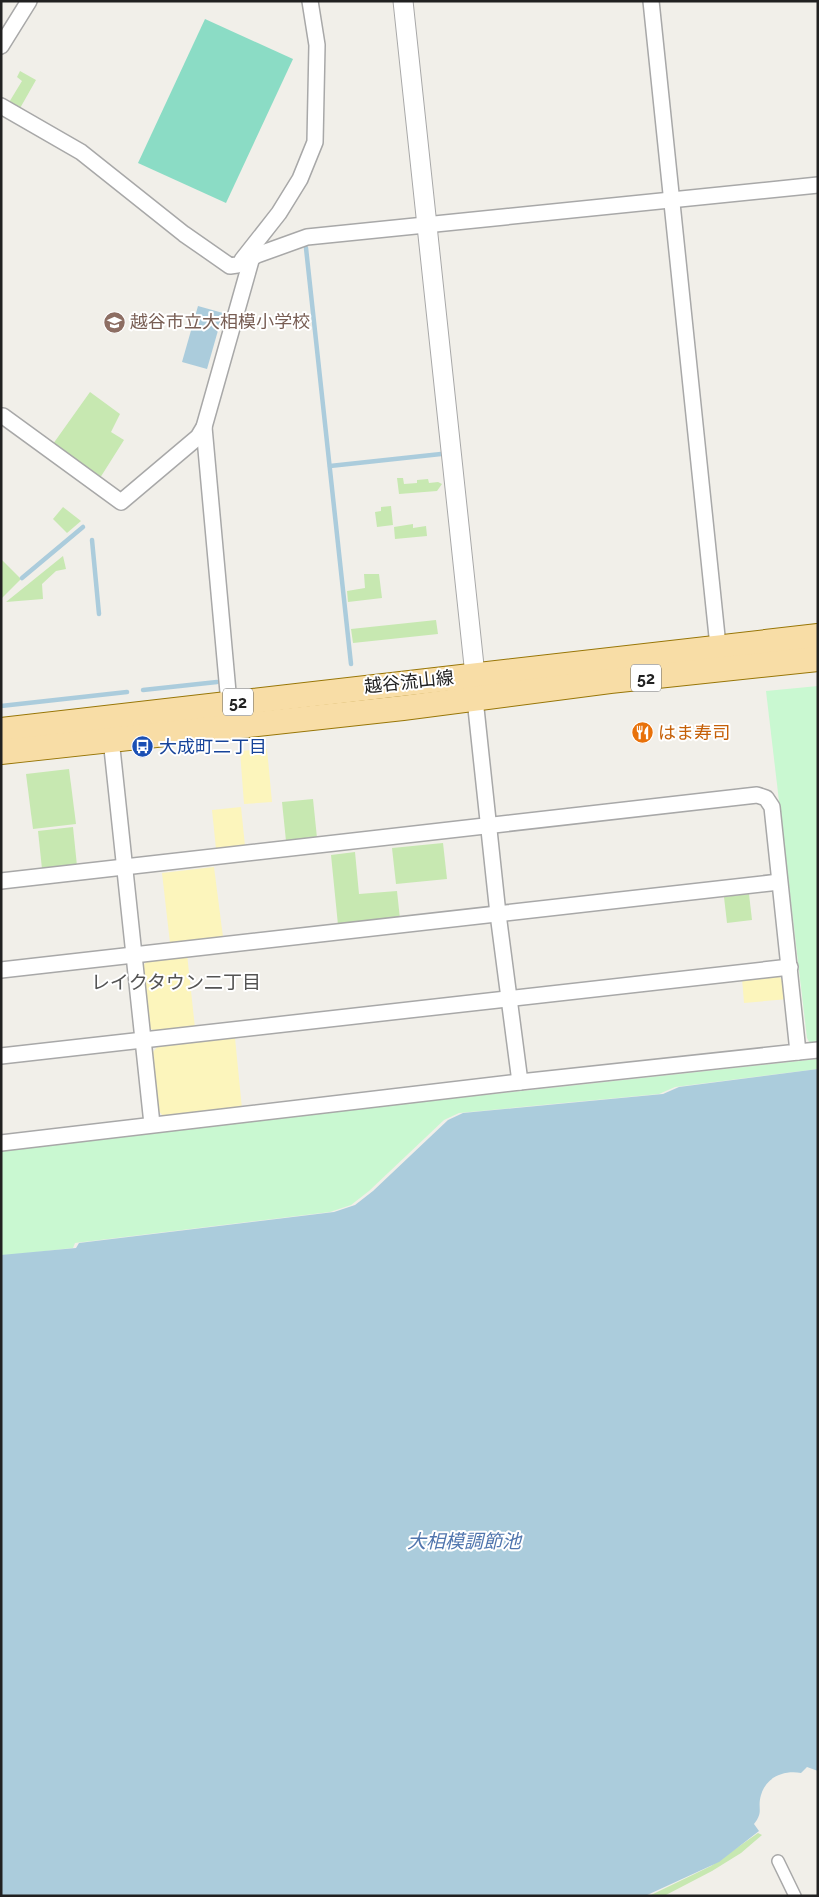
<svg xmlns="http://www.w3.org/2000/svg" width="819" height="1897" font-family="Raleway,'Noto Sans JP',sans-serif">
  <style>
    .grass { fill: #c7e8b1 }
    .sand { fill: #fcf5bc }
    .park { fill: #c9f8d1 }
    .pitch { fill: #8bdcc5 }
    .water { fill: #abccdc }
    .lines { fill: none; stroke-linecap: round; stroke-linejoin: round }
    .stream { stroke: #abccdc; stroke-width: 4.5 }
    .pedestrian-casing { stroke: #a8a8a8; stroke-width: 14 }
    .minor-casing { stroke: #a8a8a8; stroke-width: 18 }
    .tertiary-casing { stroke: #a8a8a8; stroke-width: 21 }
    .primary-casing { stroke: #987607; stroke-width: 26 }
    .pedestrian { stroke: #fff; stroke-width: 11 }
    .minor { stroke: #fff; stroke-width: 15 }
    .tertiary { stroke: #fff; stroke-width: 19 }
    .primary { stroke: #f8dda6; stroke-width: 24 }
    .labels { text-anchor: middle; stroke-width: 4; stroke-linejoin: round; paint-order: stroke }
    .shield { fill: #fff; stroke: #646464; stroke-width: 1 }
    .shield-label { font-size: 16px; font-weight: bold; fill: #212121 }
    .education-label { font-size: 18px; fill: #785e54; stroke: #fff; text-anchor: start }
    .street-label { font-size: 18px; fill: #212121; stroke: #fff }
    .food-label { font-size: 18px; fill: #c56008; stroke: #fff; text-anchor: start }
    .transit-label { font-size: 18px; fill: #164399; stroke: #fff; text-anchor: start }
    .neighbourhood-label { font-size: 19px; fill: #545454; stroke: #fff }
    .water-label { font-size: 19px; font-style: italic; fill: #5176ae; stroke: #fff }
  </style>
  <rect width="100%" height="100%" fill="#f1efe9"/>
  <g class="grass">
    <path d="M20,71L36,80L19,110L8,104L22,81L17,77Z"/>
    <path d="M90,392L120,414L111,432L124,440L100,478L53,444Z"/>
    <path d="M397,478H403L404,484L417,483V480L428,479L429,483L438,482L442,484L437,491L399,494Z"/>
    <path d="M391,506L393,525L377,527L375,512L381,511V507Z"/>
    <path d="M63,507L81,521L67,533L53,519Z"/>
    <path d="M413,524V528L426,526L427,536L395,539L394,527Z"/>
    <path d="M63,556L66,569L56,571L42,584L43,599L6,602Z"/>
    <path d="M1,559L21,579L1,599Z"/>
    <path d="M364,574H379L382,598L348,602L347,591L365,588Z"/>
    <path d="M436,620L438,634L353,643L351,629Z"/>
    <path d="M69,769L76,824L33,829L26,774Z"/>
    <path d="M313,799L317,838L286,841L282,802Z"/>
    <path d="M73,827L77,866L42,869L38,831Z"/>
    <path d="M443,843L447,879L396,884L392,848Z"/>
    <path d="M355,852L359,894L397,891L400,919L338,925L331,855Z"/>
    <path d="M749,894L752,920L727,923L724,897Z"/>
    <path d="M758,1833L762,1835L741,1853L712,1871L664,1896H649L711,1866Z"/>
  </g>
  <g class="sand">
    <path d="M267,749L272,802L244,804L240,751Z"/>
    <path d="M241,807L245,846L216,849L212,810Z"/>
    <path d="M214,867L223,937L170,943L162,873Z"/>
    <path d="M187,954L195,1028L156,1032L147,1026L140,969L149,959Z"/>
    <path d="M777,975L786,983L788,999L744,1003L742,978Z"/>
    <path d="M235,1038L242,1109L163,1116L156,1108L151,1054L159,1045Z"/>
  </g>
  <g class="park">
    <path d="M818,686V1044L811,1045L807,1038L766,691Z"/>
    <path d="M818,1059V1069L675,1087L659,1094L459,1113L444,1120L369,1191L351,1205L330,1212L75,1243L73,1248L1,1256V1150L270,1118Z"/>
  </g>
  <path class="pitch" d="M205,19L293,59L226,203L138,163Z"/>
  <g class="water">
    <path d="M198,306L223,313L207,369L182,362Z"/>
    <path d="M818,1069V1771L807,1767L801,1773C784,1770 766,1777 761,1795C757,1809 764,1811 754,1824L759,1831L719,1862L645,1896H1V1255L76,1248L79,1243L334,1212L355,1205L373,1191L448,1120L463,1113L663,1094L679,1087Z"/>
  </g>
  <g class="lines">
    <g class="stream">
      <path d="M306,248L351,664"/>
      <path d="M330,466L441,454"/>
      <path d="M92,540L99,614"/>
      <path d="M22,578L83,527"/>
      <path d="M143,690L217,682"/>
      <path d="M1,706L127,692"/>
    </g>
    <defs>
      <path id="pedestrian" d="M778,1861L795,1896"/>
      <g id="minor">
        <path d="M651,1L718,646"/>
        <path d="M1,46L29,1"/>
        <path d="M1,106L81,152L184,234L230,266L237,265L257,255L307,237L818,185"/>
        <path d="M242,260L279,213L300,179L315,142L317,45L310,1"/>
        <path d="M1,416H3L121,502L198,437L204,427L252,257"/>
        <path d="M204,427L229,703"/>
        <path d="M475,699L498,914L520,1082"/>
        <path d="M111,739L152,1124"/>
        <path d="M1,881L757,795L766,798L772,807L798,1052L520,1082L1,1143"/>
        <path d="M1,970L779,882"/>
        <path d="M798,1052L818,1050"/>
        <path d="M1,1056L790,967"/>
      </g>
      <path id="tertiary" d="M403,1L475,675V689"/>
      <g id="primary">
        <path d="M1,730L818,636"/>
        <path d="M1,752L403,708L610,681L818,659"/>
      </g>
    </defs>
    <use href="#pedestrian" class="pedestrian-casing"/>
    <use href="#minor" class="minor-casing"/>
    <use href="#tertiary" class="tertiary-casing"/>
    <use href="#primary" class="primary-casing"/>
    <use href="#pedestrian" class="pedestrian"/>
    <use href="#minor" class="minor"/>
    <use href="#tertiary" class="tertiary"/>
    <use href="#primary" class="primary"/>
  </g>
  <defs>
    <symbol id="school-disc" viewBox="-11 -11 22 22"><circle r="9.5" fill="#8d6e63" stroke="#fff"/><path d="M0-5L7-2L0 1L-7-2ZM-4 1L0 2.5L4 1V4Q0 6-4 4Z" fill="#fff"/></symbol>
    <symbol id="restaurant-disc" viewBox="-11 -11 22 22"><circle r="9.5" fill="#e8710a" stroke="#fff"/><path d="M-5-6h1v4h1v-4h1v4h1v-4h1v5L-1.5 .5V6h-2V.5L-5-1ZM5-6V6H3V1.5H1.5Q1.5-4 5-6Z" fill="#fff"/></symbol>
    <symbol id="bus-disc" viewBox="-11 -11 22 22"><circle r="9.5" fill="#1a4fb4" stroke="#fff"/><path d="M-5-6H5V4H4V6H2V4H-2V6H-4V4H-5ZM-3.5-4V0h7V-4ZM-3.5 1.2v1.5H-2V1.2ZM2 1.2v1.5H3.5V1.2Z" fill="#fff"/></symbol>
  </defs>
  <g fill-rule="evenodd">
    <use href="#school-disc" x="102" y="310" width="25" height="25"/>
    <use href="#restaurant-disc" x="630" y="720" width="25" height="25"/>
    <use href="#bus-disc" x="130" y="734" width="25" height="25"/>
  </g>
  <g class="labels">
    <g class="shield">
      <rect x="631" y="664.5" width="30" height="27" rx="4"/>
      <rect x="223" y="688.5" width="30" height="27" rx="4"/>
    </g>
    <g class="shield-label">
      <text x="646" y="684">52</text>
      <text x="238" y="708">52</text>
    </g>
    <g class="education-label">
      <text x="130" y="328">越谷市立大相模小学校</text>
    </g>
    <g class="street-label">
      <text transform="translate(409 682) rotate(-6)" y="6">越谷流山線</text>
    </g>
    <g class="food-label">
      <text x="658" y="739">はま寿司</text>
    </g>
    <g class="transit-label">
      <text x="159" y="753">大成町二丁目</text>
    </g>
    <g class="neighbourhood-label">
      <text x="176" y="989">レイクタウン二丁目</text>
    </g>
    <g class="water-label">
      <text x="464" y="1548">大相模調節池</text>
    </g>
  </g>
  <rect width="819" height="1897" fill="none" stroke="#212121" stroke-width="5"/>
</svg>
